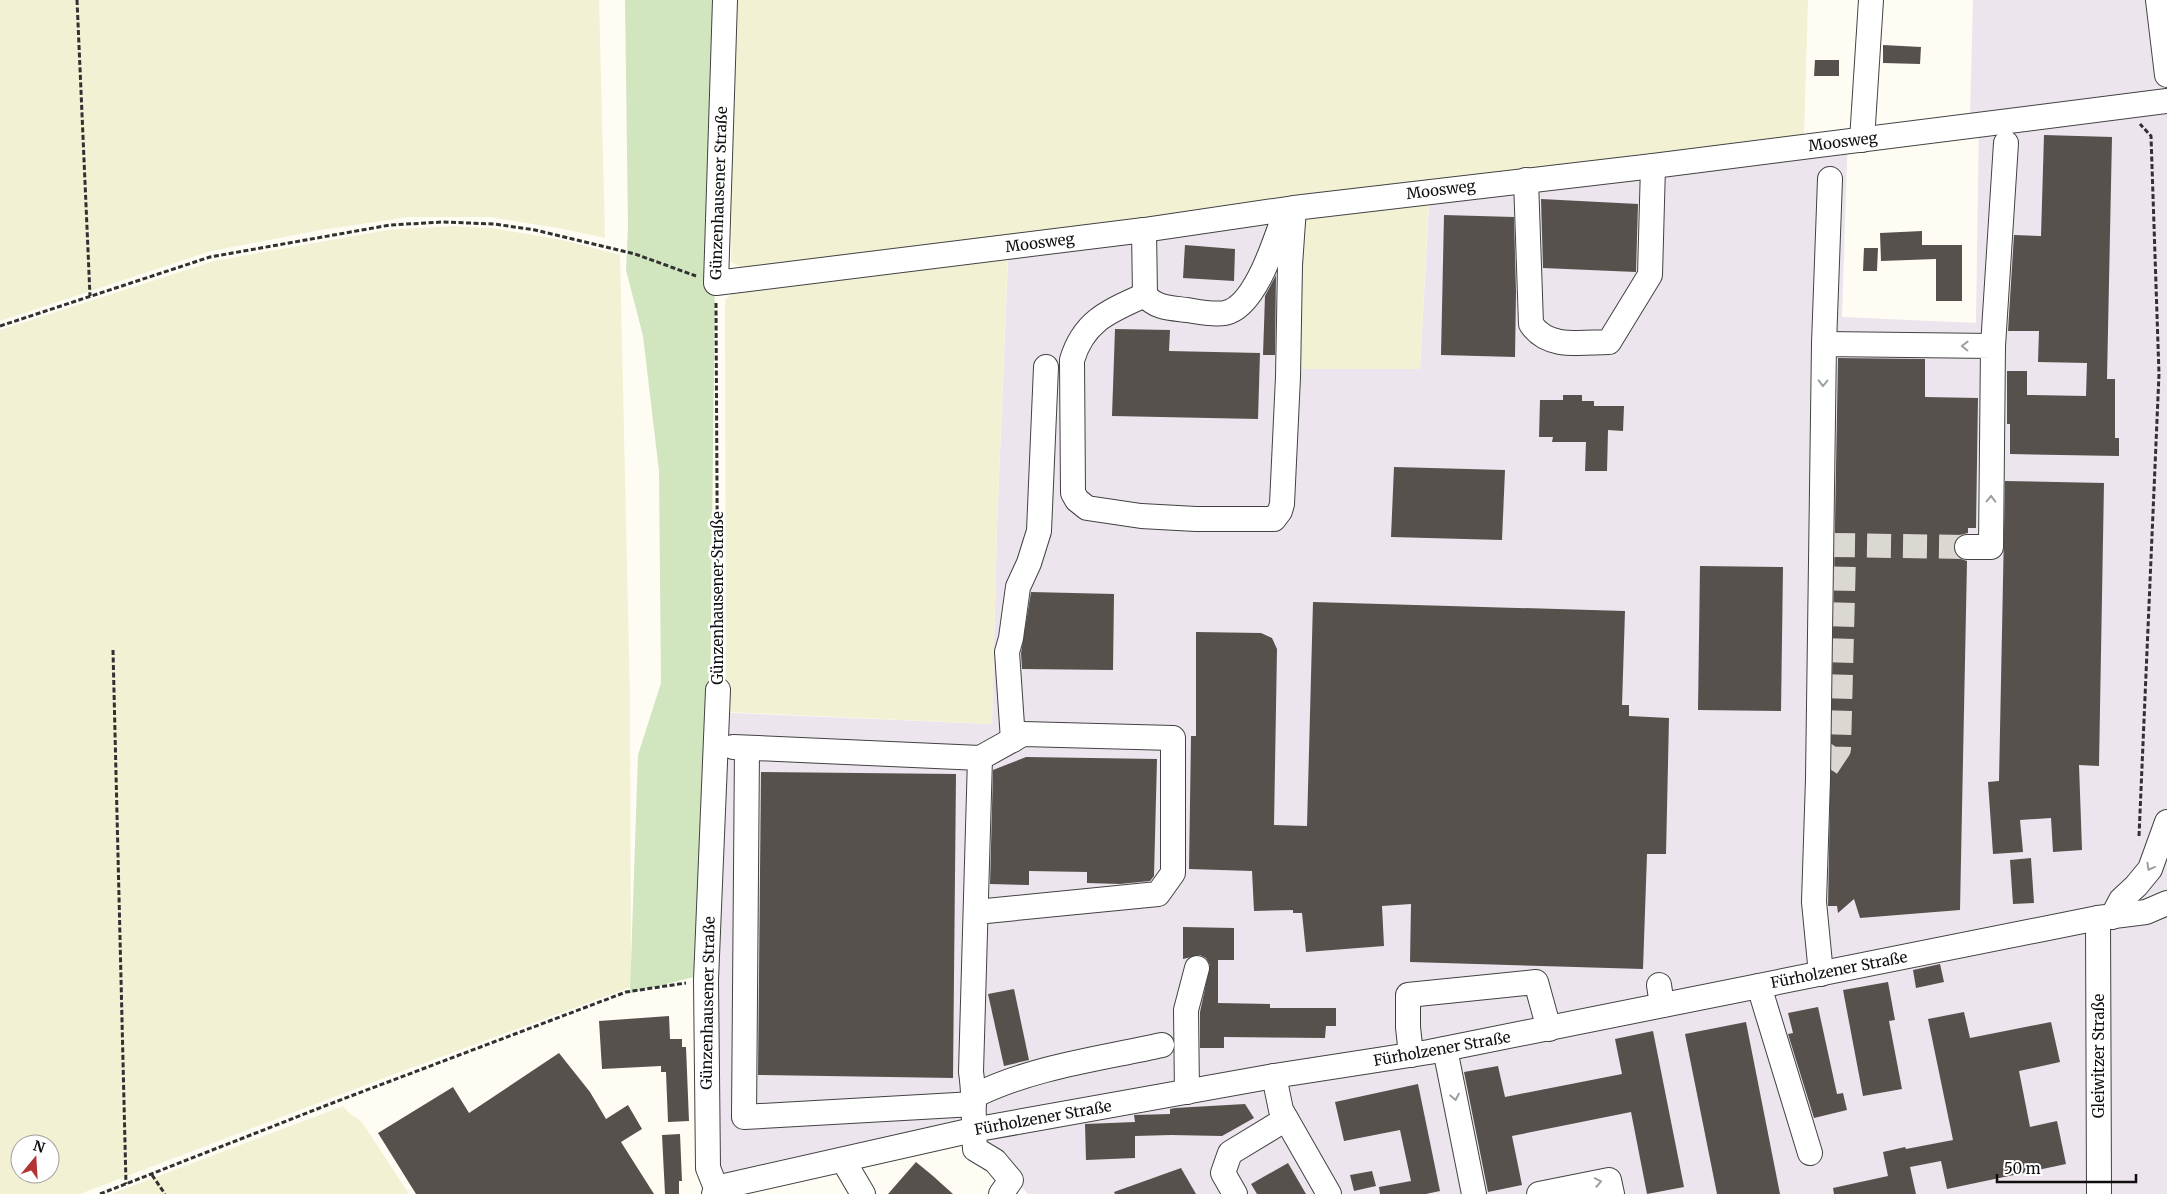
<svg xmlns="http://www.w3.org/2000/svg" width="2167" height="1194" font-family="Merriweather,serif">
  <style>
    .industrial { fill: #ece5ed }
    .farmland { fill: #f2f1d4; fill-rule: evenodd }
    .green { fill: #d1e6bf }
    .building { fill: #57514d }
    .lines { fill: none; stroke-linecap: round; stroke-linejoin: round }
    .minor-tunnel { stroke: #dad8d1; stroke-width: 24; stroke-dasharray: 24 12; stroke-linecap: butt }
    .minor-casing { stroke: #424242; stroke-width: 26 }
    .path { stroke: #313131; stroke-width: 3; stroke-dasharray: 5 2.5; stroke-linecap: butt }
    .minor { stroke: #fff; stroke-width: 24 }
    .oneway { stroke: #9f9f9f }
    .labels { text-anchor: middle; stroke-width: 5; stroke-linejoin: round; paint-order: stroke }
    .street-label { font-size: 15px; fill: #0f0f0f; stroke: #fff }
  </style>
  <rect width="100%" height="100%" fill="#fefcf3"/>
  <path class="industrial" d="M1973,0H2154L2167,38V1194H1028L965,1124L716,1188L710,712L992,724L997,526L1009,236L1300,200L1296,368L1420,369L1430,186L1848,130L1842,317L1976,323L1979,115L1970,116Z"/>
  <g class="farmland">
    <path d="M0,0H599L605,238L564,229L489,217H408L321,230L211,251L0,321Z"/>
    <path d="M734,0H1808L1804,136L751,272L731,262Z"/>
    <path d="M1429,197L1420,369H1296L1300,223L1323,210Z"/>
    <path d="M452,226L491,228L563,240L620,255L630,699L631,987L397,1073L80,1194H0V330L214,261L388,230ZM20,1144H50V1174H20Z"/>
    <path d="M1008,252L997,526L992,724L726,712L725,300L738,289Z"/>
    <path d="M343,1106L349,1113L362,1122L409,1194H111Z"/>
  </g>
  <path class="green" d="M625,0H726L715,280L710,712L702,975L630,993L638,755L661,683L659,471L643,336L626,270L628,227Z"/>
  <g class="building">
    <path d="M1883,45L1921,47L1920,64L1883,63Z"/>
    <path d="M1815,60H1839V76H1814Z"/>
    <path d="M2044,135L2112,137L2107,379H2115V438H2119V456L2010,454V424H2007V371H2027V395L2086,396L2087,363L2038,362L2039,331H2008L2014,235L2041,236Z"/>
    <path d="M1541,199L1638,204L1636,272L1543,268Z"/>
    <path d="M1444,215L1514,217L1516,292L1515,357L1441,355Z"/>
    <path d="M1922,231V245H1962V301H1936V259L1881,261L1880,233Z"/>
    <path d="M1185,245L1235,249L1234,281L1183,278Z"/>
    <path d="M1864,248H1878L1877,271H1863Z"/>
    <path d="M1276,275L1275,355H1263L1265,296Z"/>
    <path d="M1115,329L1170,330L1169,351L1260,353L1258,419L1112,416Z"/>
    <path d="M1838,358L1925,359V397L1978,398L1976,528H1968V533L1960,535L1955,541L1953,547L1955,554L1961,559L1967,561L1960,910L1860,918L1854,899L1838,913L1837,906H1828Z"/>
    <path d="M1563,395H1582V401H1594V406H1624L1623,431L1608,430L1607,471H1585L1586,442H1552L1553,437H1539L1540,400H1563Z"/>
    <path d="M1394,467L1505,470L1502,540L1391,537Z"/>
    <path d="M2005,481L2104,483L2099,766L2079,765L2082,850L2053,852L2051,818L2020,820L2023,852L1993,854L1988,782L1999,781Z"/>
    <path d="M1700,566L1783,567L1781,711L1698,710Z"/>
    <path d="M1031,592L1114,594L1113,670L1022,669L1021,653Z"/>
    <path d="M1313,602L1625,611L1622,705H1629V716L1669,718L1666,854H1647L1643,969L1410,962L1411,904L1382,906L1384,946L1306,952L1302,913H1293V910L1254,911L1252,871L1189,869L1191,736H1196V632L1261,633L1272,638L1277,649L1274,825L1307,826Z"/>
    <path d="M1026,757L1157,759L1154,876L1150,881L1120,884L1087,883V872L1029,871V885L990,884L993,770Z"/>
    <path d="M761,772L956,774L953,1078L758,1075Z"/>
    <path d="M2031,858L2034,903L2013,904L2010,860Z"/>
    <path d="M1183,927L1234,928V960H1218V1003L1270,1004V1008H1336V1026H1326L1325,1038L1224,1037V1048H1200V1012L1210,965L1206,958L1200,955L1183,959Z"/>
    <path d="M1940,964L1944,982L1916,988L1913,970Z"/>
    <path d="M1888,982L1895,1020L1889,1021L1902,1089L1863,1096L1843,990Z"/>
    <path d="M1014,989L1029,1060L1004,1066L988,994Z"/>
    <path d="M1818,1007L1837,1094L1843,1093L1847,1110L1814,1118L1788,1034L1793,1033L1788,1013Z"/>
    <path d="M1964,1012L1970,1038L2051,1022L2060,1062L2019,1071L2030,1127L2057,1121L2066,1164L1947,1189L1941,1161L1910,1167L1916,1194H1834L1833,1188L1888,1176L1883,1152L1905,1147L1906,1149L1953,1140L1928,1019Z"/>
    <path d="M669,1016L670,1039H682V1047H686L689,1121L668,1122L666,1072H661V1066L602,1069L599,1021Z"/>
    <path d="M1746,1022L1780,1194H1717L1685,1034Z"/>
    <path d="M1653,1031L1684,1187L1647,1194L1631,1112L1512,1136L1522,1185L1488,1192L1464,1072L1498,1066L1505,1097L1622,1074L1615,1039Z"/>
    <path d="M559,1053L590,1092L606,1119L628,1105L642,1129L621,1142L654,1194H416L378,1133L453,1087L469,1113Z"/>
    <path d="M1418,1084L1440,1191L1426,1194H1380L1379,1187L1411,1181L1400,1130L1344,1141L1335,1102Z"/>
    <path d="M1245,1104L1254,1118L1222,1136L1171,1135L1135,1136V1158L1086,1160L1085,1124L1135,1122L1134,1115L1170,1114V1109L1175,1108Z"/>
    <path d="M680,1134L682,1181H679V1194H665L662,1135Z"/>
    <path d="M916,1162L933,1176L953,1194H888Z"/>
    <path d="M1288,1163L1306,1194H1257L1251,1184Z"/>
    <path d="M1181,1168L1196,1194H1115L1114,1192Z"/>
    <path d="M1372,1171L1376,1186L1354,1191L1350,1175Z"/>
  </g>
  <g class="lines">
    <g class="minor-tunnel">
      <path d="M1831,545L1967,547"/>
      <path d="M1827,767L1839,749L1844,555"/>
    </g>
    <defs>
      <g id="minor">
        <path d="M725,0L716,283L1144,230L1294,208L1653,166L2167,101"/>
        <path d="M2158,0L2167,75"/>
        <path d="M1862,140L1871,0"/>
        <path d="M1526,180L1531,324C1548,350 1583,342 1609,342L1650,275L1653,166"/>
        <path d="M1144,230L1145,295C1155,308 1171,308 1187,310C1199,312 1213,315 1225,313C1256,307 1276,238 1285,213"/>
        <path d="M1145,295C1110,311 1084,320 1072,360L1073,493L1077,500L1087,508L1141,516L1196,519H1274L1280,511L1282,504L1288,377L1290,265L1294,208"/>
        <path d="M1824,344L1830,179"/>
        <path d="M1993,346L2006,143"/>
        <path d="M1013,740L1007,652L1011,638L1018,587L1029,563L1039,531L1046,367"/>
        <path d="M733,747L980,758"/>
        <path d="M747,748L744,1117L974,1104"/>
        <path d="M976,912L1158,894L1173,873V738L1023,734L980,758L971,1072C975,1098 973,1123 975,1149L995,1161L1011,1180L1001,1194"/>
        <path d="M2112,917L2121,900L2136,886L2150,869L2167,822"/>
        <path d="M2098,918L2099,1194"/>
        <path d="M1821,974L1814,902L1818,779L1824,344L1993,346L1991,547H1967"/>
        <path d="M1659,985L1662,1005"/>
        <path d="M1759,986L1810,1153"/>
        <path d="M1445,1049L1474,1194"/>
        <path d="M1411,1055L1408,1027V995L1536,982L1549,1029"/>
        <path d="M1274,1076L1281,1110L1329,1194"/>
        <path d="M1187,1092L1186,1010L1197,968"/>
        <path d="M974,1096C1032,1067 1099,1059 1162,1045"/>
        <path d="M843,1160L863,1194"/>
        <path d="M716,1188L973,1130L1274,1076L1429,1052L2098,918L2146,912L2167,903"/>
        <path d="M714,1194L716,1188L708,1168L706,980L718,690"/>
        <path d="M1235,1194L1223,1173L1230,1153L1286,1119"/>
        <path d="M1539,1194L1609,1180L1612,1194"/>
      </g>
    </defs>
    <use href="#minor" class="minor-casing"/>
    <g class="path">
      <path d="M77,0L90,296"/>
      <path d="M716,303L718,672"/>
      <path d="M0,326L210,257L390,225L443,222L494,224L535,230L635,254L696,276"/>
      <path d="M113,650L126,1184"/>
      <path d="M2139,836L2159,374L2151,136L2140,124"/>
      <path d="M152,1175L165,1194"/>
      <path d="M100,1194L335,1102L626,992L686,983"/>
    </g>
    <use href="#minor" class="minor"/>
  </g>
  <defs><path id="oneway-chevron" d="M-2-3.5L2.5 0L-2 3.5" fill="none" stroke-width="1.6" stroke-linecap="round" stroke-linejoin="round" transform="scale(1.25)"/></defs>
  <g class="oneway">
    <use href="#oneway-chevron" transform="translate(1965 346) rotate(-179)"/>
    <use href="#oneway-chevron" transform="translate(1823 383) rotate(91)"/>
    <use href="#oneway-chevron" transform="translate(1991 499) rotate(-89)"/>
    <use href="#oneway-chevron" transform="translate(2150 867) rotate(119)"/>
    <use href="#oneway-chevron" transform="translate(1455 1097) rotate(79)"/>
    <use href="#oneway-chevron" transform="translate(1598 1182) rotate(-11)"/>
  </g>
  <g class="labels">
    <g class="street-label">
      <text transform="translate(1843 142) rotate(-7)" y="5">Moosweg</text>
      <text transform="translate(1441 190) rotate(-7)" y="5">Moosweg</text>
      <text transform="translate(719 193) rotate(-88)" y="5">Günzenhausener Straße</text>
      <text transform="translate(1040 243) rotate(-7)" y="5">Moosweg</text>
      <text transform="translate(718 598) rotate(-90)" y="5">Günzenhausener Straße</text>
      <text transform="translate(1839 970) rotate(-11)" y="5">Fürholzener Straße</text>
      <text transform="translate(708 1003) rotate(-89)" y="5">Günzenhausener Straße</text>
      <text transform="translate(1442 1049) rotate(-10)" y="5">Fürholzener Straße</text>
      <text transform="translate(2099 1056) rotate(-90)" y="5">Gleiwitzer Straße</text>
      <text transform="translate(1043 1118) rotate(-10)" y="5">Fürholzener Straße</text>
    </g>
  </g>
  <g transform="translate(35 1159) rotate(18)"><circle r="24" fill="#ffffff" stroke="#9f9f9f"/>
  <path d="M0-4L9 19L0 12L-9 19Z" fill="#b33434"/>
  <text y="-8" font-size="14" font-weight="bold" text-anchor="middle" fill="#0f0f0f">N</text>
  </g>
  <path d="M1997 1174v8h139v-8" fill="none" stroke="#0f0f0f" stroke-width="2.5"/>
  <text x="2004" y="1174" font-size="15" fill="#0f0f0f" stroke="#ffffff" stroke-width="4" paint-order="stroke">50 m</text>
</svg>
